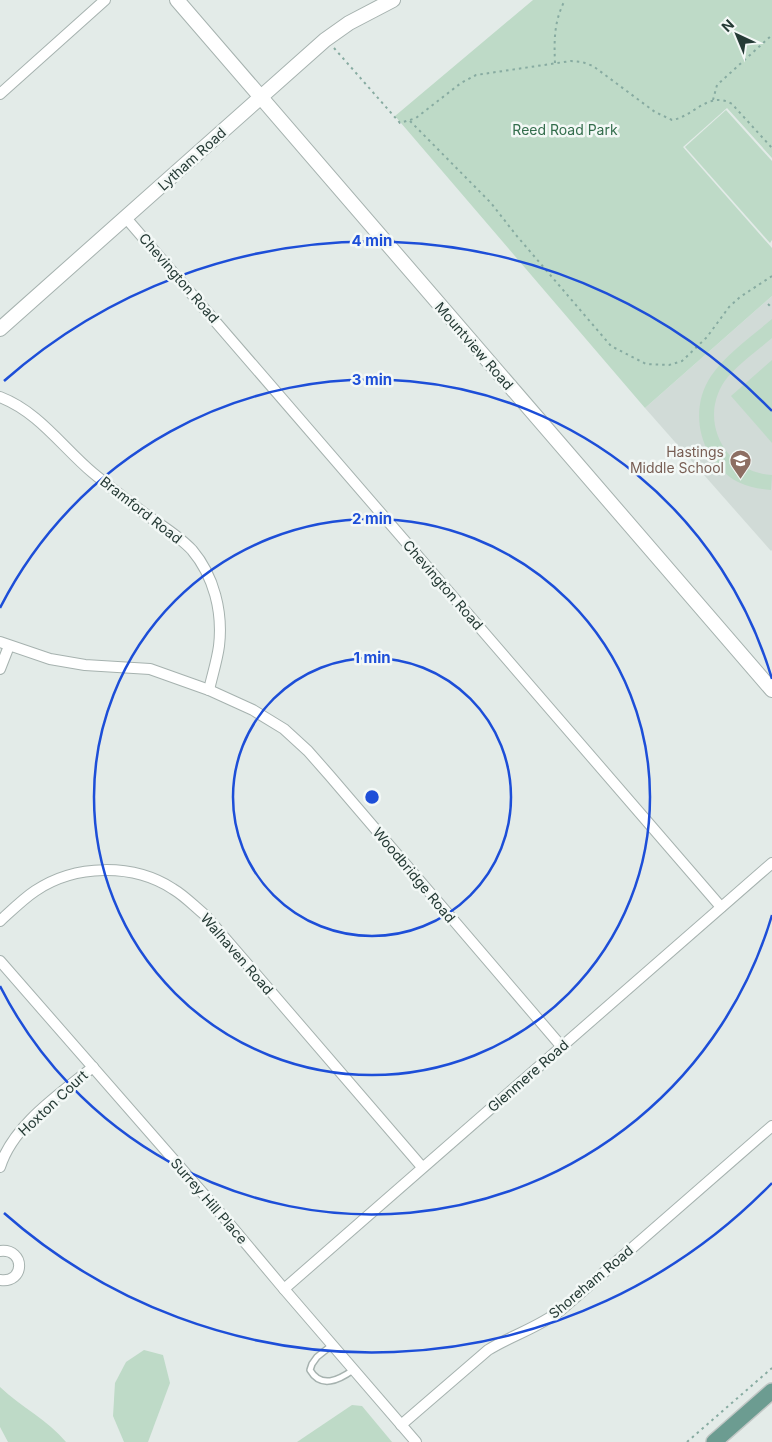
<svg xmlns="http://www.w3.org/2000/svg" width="772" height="1442" font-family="Inter,sans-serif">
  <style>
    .built { fill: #d1dbd7 }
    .green { fill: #bedac7 }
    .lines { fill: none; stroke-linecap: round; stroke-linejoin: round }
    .service-casing { stroke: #a6b2af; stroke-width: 8 }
    .minor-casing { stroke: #a6b2af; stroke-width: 12 }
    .tertiary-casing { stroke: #a6b2af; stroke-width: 16 }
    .primary-casing { stroke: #c2c8c6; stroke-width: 18 }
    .path { stroke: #87aba1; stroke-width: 2; stroke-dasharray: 2.5 4; stroke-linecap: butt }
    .service { stroke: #fff; stroke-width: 5 }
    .minor { stroke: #fff; stroke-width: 10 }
    .tertiary { stroke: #fff; stroke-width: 14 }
    .primary { stroke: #6c9c91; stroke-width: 15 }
    .ring { fill: none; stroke: #1d4ed8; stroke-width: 2.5 }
    .labels { text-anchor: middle; stroke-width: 5; stroke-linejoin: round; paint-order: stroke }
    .park-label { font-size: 14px; fill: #336d4c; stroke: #f3f8f6 }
    .street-label { font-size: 14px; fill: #253a35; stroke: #f3f8f6 }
    .education-label { font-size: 14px; fill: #785e54; stroke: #f3f8f6; text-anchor: end }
    .centre { fill: #1d4ed8; stroke: #f3f8f6; stroke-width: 2.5 }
    .ring-label { font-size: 15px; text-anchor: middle; font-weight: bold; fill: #1d4ed8; stroke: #f3f8f6; stroke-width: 5; stroke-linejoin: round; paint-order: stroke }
  </style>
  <rect width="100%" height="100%" fill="#e3ebe8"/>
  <path class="built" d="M772,296V550L771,551L645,408Z"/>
  <g class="green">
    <path d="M533,0H772V158L727,108L683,147L772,248V296L645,408L395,116Z"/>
    <path d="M726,110L772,161V240L770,243L685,147Z"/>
    <path d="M772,319V338C757,351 735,366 724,382C698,422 726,473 772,475L771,490C759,489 749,487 738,482C701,462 687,412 711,376C726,354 752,336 772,319Z"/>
    <path d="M772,360V443L731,396Z"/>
    <path d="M144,1350L163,1355L170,1383L148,1442H124L113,1416L115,1383L126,1362Z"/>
    <path d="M0,1387C21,1407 48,1420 66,1442H8L0,1427Z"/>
    <path d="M352,1405L362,1406L392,1442H297Z"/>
  </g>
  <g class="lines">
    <defs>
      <path id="service" d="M332,1345L317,1357L312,1364L310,1370C321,1389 339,1380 353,1370"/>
      <g id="minor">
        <path d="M0,94L105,0"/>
        <path d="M126,218L721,907"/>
        <path d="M0,397C39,412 62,447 93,473C110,487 127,500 144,513C160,525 178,535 192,550C214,576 223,612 219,646C217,661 212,676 209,690"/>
        <path d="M0,642L50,659L85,665L150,669L209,690L253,710L284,729L308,751L330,776L562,1047"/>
        <path d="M0,669L9,646"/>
        <path d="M0,921C11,911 23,899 35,891C75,864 133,863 173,889C185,896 195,907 205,915L422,1167"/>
        <path d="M0,961L222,1215L284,1289L416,1442"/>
        <path d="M0,1167C13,1125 60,1094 93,1067"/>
        <path d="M0,1251C26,1248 25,1284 0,1280"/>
        <path d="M284,1289L772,863"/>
        <path d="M401,1425L488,1350C512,1335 538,1328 561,1310L772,1126"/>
      </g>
      <g id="tertiary">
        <path d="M177,0L772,690"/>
        <path d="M0,329L325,40L349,23L393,0"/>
      </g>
      <path id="primary" d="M714,1442L772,1391"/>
    </defs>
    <use href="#service" class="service-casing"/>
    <use href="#minor" class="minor-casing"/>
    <use href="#tertiary" class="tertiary-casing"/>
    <use href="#primary" class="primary-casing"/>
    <g class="path">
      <path d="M334,48L400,123L416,118L461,83L476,75L571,61L582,62L593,66L655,112L672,120C693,117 709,90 732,104L772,148"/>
      <path d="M555,63C554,40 554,21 565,0"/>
      <path d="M713,100L717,85L772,35"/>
      <path d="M410,121L491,203L516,235L611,346L646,364L669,365L682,361L707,337L729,307L740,297L772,276"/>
      <path d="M768,304L772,308"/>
      <path d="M687,1442L772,1368"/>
    </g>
    <use href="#service" class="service"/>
    <use href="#minor" class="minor"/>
    <use href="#tertiary" class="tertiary"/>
    <use href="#primary" class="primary"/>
  </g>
  <g class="ring">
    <circle cx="372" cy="797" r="139"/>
    <circle cx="372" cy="797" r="278"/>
    <path d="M772 915A417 417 0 0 1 0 986M0 608A417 417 0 0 1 772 679"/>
    <path d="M772 1183A556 556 0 0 1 4 1213M4 381A556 556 0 0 1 772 411"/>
  </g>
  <defs>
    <symbol id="school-pin" viewBox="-11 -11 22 30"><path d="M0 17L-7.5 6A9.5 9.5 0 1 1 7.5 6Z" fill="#8d6e63" stroke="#f3f8f6"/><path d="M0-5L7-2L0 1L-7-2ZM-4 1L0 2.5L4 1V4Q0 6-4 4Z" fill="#fff"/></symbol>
  </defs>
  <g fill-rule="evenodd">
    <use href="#school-pin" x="728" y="448" width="25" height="34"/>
  </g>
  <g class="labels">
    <g class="park-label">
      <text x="565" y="135">Reed Road Park</text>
    </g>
    <g class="street-label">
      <text transform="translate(192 159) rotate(-42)" y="5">Lytham Road</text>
      <text transform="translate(179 278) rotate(49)" y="5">Chevington Road</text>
      <text transform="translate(474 346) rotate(49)" y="5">Mountview Road</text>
      <text transform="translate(141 510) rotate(38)" y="5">Bramford Road</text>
      <text transform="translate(443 585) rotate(49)" y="5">Chevington Road</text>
      <text transform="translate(414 875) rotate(50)" y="5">Woodbridge Road</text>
      <text transform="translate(237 954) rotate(49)" y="5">Walhaven Road</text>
      <text transform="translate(528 1076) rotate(-41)" y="5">Glenmere Road</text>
      <text transform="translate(53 1103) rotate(-43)" y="5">Hoxton Court</text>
      <text transform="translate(209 1201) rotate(49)" y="5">Surrey Hill Place</text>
      <text transform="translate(591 1282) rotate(-40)" y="5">Shoreham Road</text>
    </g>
    <g class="education-label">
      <text x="724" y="457">Hastings<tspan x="724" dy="16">Middle School</tspan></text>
    </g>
  </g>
  <circle cx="372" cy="797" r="8" class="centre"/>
  <g class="ring-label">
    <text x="372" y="246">4 min</text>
    <text x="372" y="385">3 min</text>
    <text x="372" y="524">2 min</text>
    <text x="372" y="663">1 min</text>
  </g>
  <g transform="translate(737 35) rotate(316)" stroke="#f3f8f6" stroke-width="4" paint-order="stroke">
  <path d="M0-4L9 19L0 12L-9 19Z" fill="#253a35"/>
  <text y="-8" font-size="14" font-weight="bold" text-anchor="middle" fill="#253a35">N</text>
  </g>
</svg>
